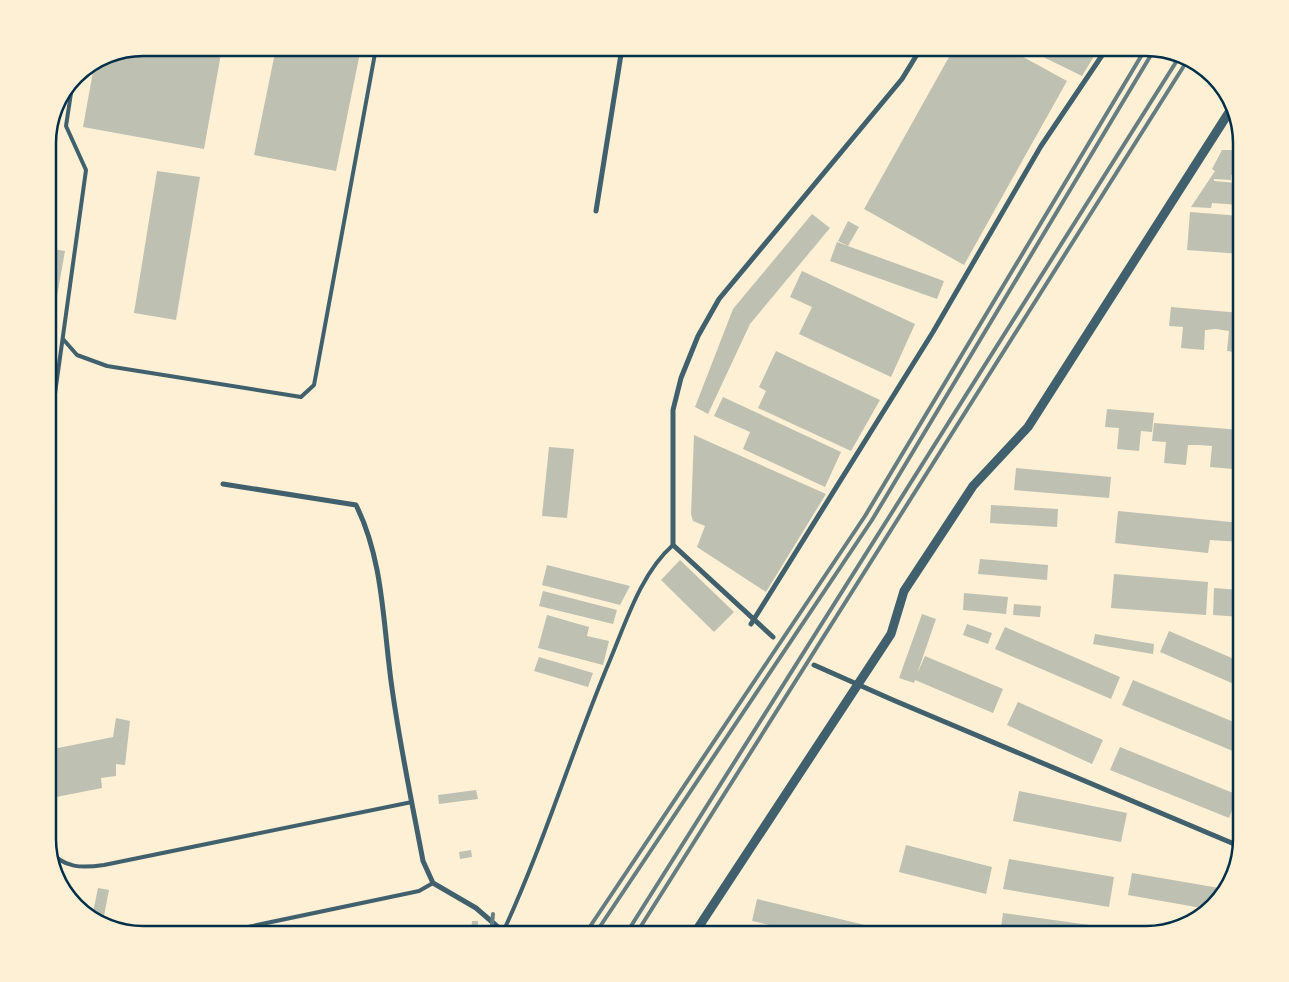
<svg xmlns="http://www.w3.org/2000/svg" width="1289" height="982" font-family="'PT Sans',sans-serif">
  <style>
    .building { fill: #bec0b2 }
    .lines { fill: none; stroke-linecap: round; stroke-linejoin: round }
    .service { stroke: #3f606c; stroke-width: 4 }
    .minor { stroke: #3f606c; stroke-width: 5 }
    .tertiary { stroke: #3f606c; stroke-width: 9 }
    .rail { stroke: #657d81; stroke-width: 4 }
    .rim { fill: none; stroke: #003049; stroke-width: 2.5 }
  </style>
  <rect width="100%" height="100%" fill="#fdf0d5"/>
  <g class="building">
    <path d="M143,47L222,48L204,149L83,127L94,66Z"/>
    <path d="M276,48H361L336,171L254,155Z"/>
    <path d="M954,48H1007L1067,81L964,265L864,209Z"/>
    <path d="M1025,48H1099L1082,76Z"/>
    <path d="M1233,145L1241,146V176L1231,175V180L1214,179V181L1236,183V188H1241V205L1212,203L1211,208L1191,207L1215,171L1212,169L1222,150H1233Z"/>
    <path d="M157,171L200,177L176,320L134,313Z"/>
    <path d="M1190,212L1241,216V254L1187,250Z"/>
    <path d="M812,214L830,228L750,324L708,414L695,407L733,309Z"/>
    <path d="M848,221L859,227L848,246L838,241Z"/>
    <path d="M837,242L944,281L937,299L830,261Z"/>
    <path d="M48,248L65,251L49,341H48Z"/>
    <path d="M802,271L915,324L891,377L799,334L812,307L790,297Z"/>
    <path d="M1171,307L1241,313V353L1227,351L1229,331L1216,329L1205,330L1204,350L1181,348L1183,327L1169,326Z"/>
    <path d="M776,351L880,400L851,451L758,408L766,391L759,387Z"/>
    <path d="M723,397L841,452L825,487L743,449L750,432L714,416Z"/>
    <path d="M1107,409L1154,413L1152,432L1141,431L1139,451L1117,449L1119,428L1105,427Z"/>
    <path d="M1154,423L1241,430V450L1235,449L1233,469L1210,467L1212,446L1199,445H1188L1186,465L1164,463L1166,442L1152,441Z"/>
    <path d="M694,435L826,494L766,592L697,547L705,526L693,521L691,514Z"/>
    <path d="M549,447L574,449L567,518L542,516Z"/>
    <path d="M1016,468L1111,477L1109,498L1014,490Z"/>
    <path d="M991,505L1058,509L1057,527L990,523Z"/>
    <path d="M1118,511L1241,523V542L1210,540L1208,553L1115,543Z"/>
    <path d="M980,559L1048,565L1047,580L978,574Z"/>
    <path d="M680,560L734,612L714,632L661,580Z"/>
    <path d="M547,565L630,586L620,605L542,585Z"/>
    <path d="M1114,574L1208,582L1206,615L1111,608Z"/>
    <path d="M1214,588L1241,590V617L1213,615Z"/>
    <path d="M543,591L617,610L613,624L539,606Z"/>
    <path d="M964,593L1008,597L1006,614L963,610Z"/>
    <path d="M1014,604L1041,606L1040,617L1013,615Z"/>
    <path d="M922,614L936,619L917,674L925,656L1003,689L993,713L915,680L914,683L899,678Z"/>
    <path d="M547,615L589,627L587,636L609,641L603,665L538,648Z"/>
    <path d="M967,624L992,633L988,644L963,635Z"/>
    <path d="M1005,627L1120,677L1111,699L995,649Z"/>
    <path d="M1169,631L1241,662V687L1160,652Z"/>
    <path d="M1095,634L1154,644L1153,654L1093,644Z"/>
    <path d="M539,657L593,673L588,687L534,671Z"/>
    <path d="M1133,680L1241,725L1240,754L1122,705Z"/>
    <path d="M1018,702L1103,740L1092,764L1007,725Z"/>
    <path d="M116,718L130,721L125,765L116,764V776L101,778L102,788L51,798L48,779V750L113,737Z"/>
    <path d="M1120,747L1238,795L1229,818L1110,770Z"/>
    <path d="M476,790L478,799L439,804L438,795Z"/>
    <path d="M1019,791L1127,813L1121,842L1013,821Z"/>
    <path d="M906,845L992,867L986,894L899,872Z"/>
    <path d="M471,850L472,857L460,859L459,852Z"/>
    <path d="M1009,859L1114,877L1109,907L1003,889Z"/>
    <path d="M1132,873L1219,888L1216,902L1207,909L1128,895Z"/>
    <path d="M98,888L109,890L103,921L92,917Z"/>
    <path d="M757,899L902,934H808L752,921Z"/>
    <path d="M1003,913L1104,927L1103,934H1083L1030,927L1029,934H1000Z"/>
    <path d="M472,921H478V934H471Z"/>
    <path d="M1126,930L1143,934H1125Z"/>
  </g>
  <g class="lines">
    <g class="service">
      <path d="M63,339L77,355L107,366L301,397L314,385L317,369L376,48"/>
      <path d="M48,444L86,170L66,126L73,80"/>
      <path d="M49,849C63,869 83,868 104,865L412,802"/>
      <path d="M503,932C544,844 572,750 610,660C626,622 641,573 673,545"/>
      <path d="M214,934L419,891L433,883"/>
    </g>
    <g class="minor">
      <path d="M596,211L622,48"/>
      <path d="M223,484L356,505C384,561 383,627 392,688C400,746 412,803 423,861L433,883L476,908L506,934"/>
      <path d="M751,624L933,332L1041,146L1107,48"/>
      <path d="M773,637L673,545V410L681,378L698,336L719,299L902,79L921,48"/>
      <path d="M814,665L893,700L1239,846"/>
    </g>
    <path class="tertiary" d="M694,934L891,634L904,591L973,486L1028,427L1233,106"/>
    <g class="rail">
      <path d="M491,934L493,914"/>
      <path d="M585,934L865,516L1146,48"/>
      <path d="M595,934L872,520L1154,50"/>
      <path d="M626,934L1178,59"/>
      <path d="M636,934L1187,61"/>
    </g>
  </g>
  <path d="M0 0H1289V982H0ZM143 56H1146A87 87 0 0 1 1233 143V839A87 87 0 0 1 1146 926H143A87 87 0 0 1 56 839V143A87 87 0 0 1 143 56Z" fill="#fdf0d5" fill-rule="evenodd"/>
  <path class="rim" d="M143 56H1146A87 87 0 0 1 1233 143V839A87 87 0 0 1 1146 926H143A87 87 0 0 1 56 839V143A87 87 0 0 1 143 56Z"/>
</svg>
